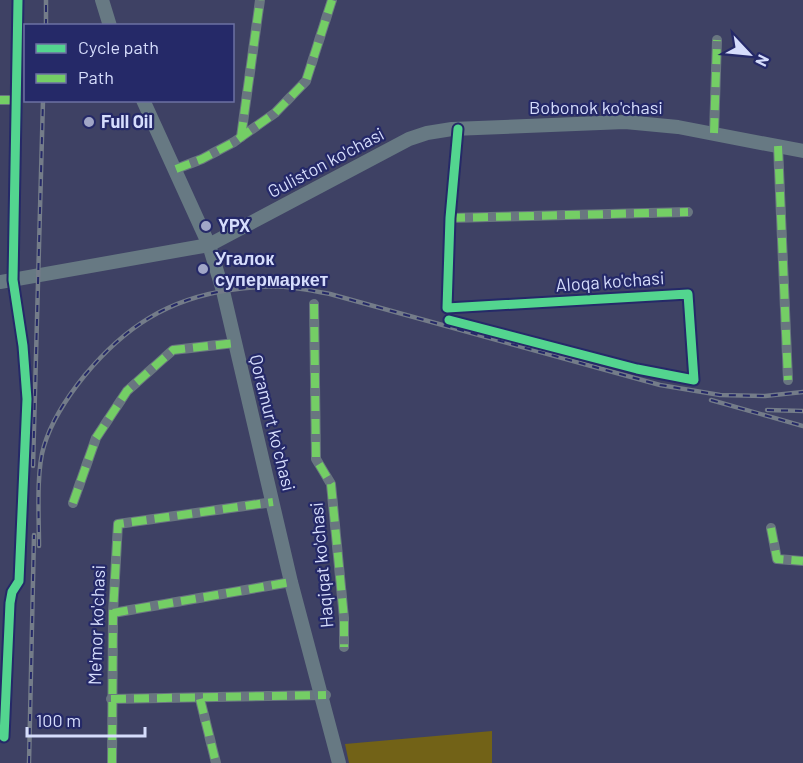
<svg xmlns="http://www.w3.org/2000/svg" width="803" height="763" font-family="Barlow,sans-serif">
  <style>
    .forest { fill: #726217 }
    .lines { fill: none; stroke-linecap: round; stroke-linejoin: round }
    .minor { stroke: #697680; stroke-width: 10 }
    .major { stroke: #677983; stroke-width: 14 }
    .rail-casing { stroke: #747c89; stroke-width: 4.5 }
    .rail { stroke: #252968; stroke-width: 2; stroke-dasharray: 7; stroke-linecap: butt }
    .quiet { stroke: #74ce65; stroke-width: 8; stroke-dasharray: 15 8; stroke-linecap: butt }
    .cycleway-casing { stroke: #252968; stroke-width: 13 }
    .cycleway { stroke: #53d58f; stroke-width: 9 }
    .poi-dot { fill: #a1a6c7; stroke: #252968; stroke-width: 2 }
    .labels { text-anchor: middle; stroke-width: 4.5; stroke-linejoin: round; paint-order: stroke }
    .street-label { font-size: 18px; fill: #d6ddfc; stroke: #252968 }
    .poi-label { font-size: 18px; font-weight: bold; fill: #d6ddfc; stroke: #252968; text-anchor: start }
  </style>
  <rect width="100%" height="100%" fill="#3e4164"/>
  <path class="forest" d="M492,731V763H349L345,744Z"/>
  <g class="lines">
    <g class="minor">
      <path d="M0,100H16"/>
      <path d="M714,133L717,40"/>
      <path d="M241,137L260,0"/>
      <path d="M778,146L788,380"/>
      <path d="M176,169L202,159L234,142L275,113L306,81L332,0"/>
      <path d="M450,218L688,212"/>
      <path d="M314,304L316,459L331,484L344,618V647"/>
      <path d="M449,320L637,369L694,380L688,294L447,308L450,218L458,129"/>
      <path d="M73,503L96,438L127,391L173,350L235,343"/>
      <path d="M771,528L777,559L803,561"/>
      <path d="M113,613L291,582"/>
      <path d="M111,699L326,695"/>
      <path d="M200,699L216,763"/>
      <path d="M4,737L10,603L12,592L19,581L27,399L23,346L13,280L18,0"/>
      <path d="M112,763L113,613L118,524L273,502"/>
    </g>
    <g class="major">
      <path d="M102,0L110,26"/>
      <path d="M143,100L209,245L223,291L291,582L339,763"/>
      <path d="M0,282L209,245L409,139L427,133L452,129L625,122L678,127L803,151"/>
    </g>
    <defs>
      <g id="rail">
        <path d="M46,26V0"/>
        <path d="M711,400L803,426"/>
        <path d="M767,410L803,411"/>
        <path d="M33,466L43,100"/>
        <path d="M39,546C39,518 36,471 44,446C52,419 68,396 85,375C125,327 168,299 230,290C251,287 273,285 294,288C306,289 318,292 330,294L660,385L720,395L765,396L803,392"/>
        <path d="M29,763L34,535"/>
      </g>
    </defs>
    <use href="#rail" class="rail-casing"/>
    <use href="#rail" class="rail"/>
    <g class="quiet">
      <path d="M0,100H16"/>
      <path d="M714,133L717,40"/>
      <path d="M241,137L260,0"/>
      <path d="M778,146L788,380"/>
      <path d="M176,169L202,159L234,142L275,113L306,81L332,0"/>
      <path d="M450,218L688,212"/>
      <path d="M314,304L316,459L331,484L344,618V647"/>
      <path d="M73,503L96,438L127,391L173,350L235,343"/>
      <path d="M771,528L777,559L803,561"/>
      <path d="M113,613L291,582"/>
      <path d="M111,699L326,695"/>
      <path d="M200,699L216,763"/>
      <path d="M112,763L113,613L118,524L273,502"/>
    </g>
    <defs>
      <g id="cycleway">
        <path d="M449,320L637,369L694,380L688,294L447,308L450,218L458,129"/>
        <path d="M4,737L10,603L12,592L19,581L27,399L23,346L13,280L18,0"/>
      </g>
    </defs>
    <use href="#cycleway" class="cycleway-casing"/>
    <use href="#cycleway" class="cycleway"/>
  </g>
  <g class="poi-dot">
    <circle cx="89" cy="122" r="6"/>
    <circle cx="206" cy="226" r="6"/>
    <circle cx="203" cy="269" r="6"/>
  </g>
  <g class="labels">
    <g class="street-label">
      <text x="596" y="114">Bobonok ko'chasi</text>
      <text transform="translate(326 163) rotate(-28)" y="6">Guliston ko'chasi</text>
      <text transform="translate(610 282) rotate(-4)" y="6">Aloqa ko'chasi</text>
      <text transform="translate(272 423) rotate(76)" y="6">Qoramurt koʻchasi</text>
      <text transform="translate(322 565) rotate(-95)" y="6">Haqiqat ko'chasi</text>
      <text transform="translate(97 625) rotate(-88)" y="6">Me'mor ko'chasi</text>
    </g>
    <g class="poi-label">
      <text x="101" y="128">Full Oil</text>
      <text x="218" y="232">YPX</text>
      <text x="215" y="265">Угалок<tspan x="215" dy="21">супермаркет</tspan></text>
    </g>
  </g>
  <rect x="24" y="24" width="210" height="78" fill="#252968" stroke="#6c71a3" stroke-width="1.5"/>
  <rect x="36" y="44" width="30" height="9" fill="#53d58f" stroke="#6c71a3" stroke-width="1.5"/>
  <text x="78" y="54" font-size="18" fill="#d6ddfc">Cycle path</text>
  <rect x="36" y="74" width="30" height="9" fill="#74ce65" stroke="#6c71a3" stroke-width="1.5"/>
  <text x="78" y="84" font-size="18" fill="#d6ddfc">Path</text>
  <g transform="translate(749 54) rotate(116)" stroke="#252968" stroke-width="4.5" paint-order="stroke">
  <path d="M0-4.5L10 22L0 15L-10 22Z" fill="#d6ddfc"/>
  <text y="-9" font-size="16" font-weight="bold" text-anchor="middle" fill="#d6ddfc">N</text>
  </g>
  <path d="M27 727v9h118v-9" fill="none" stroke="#d6ddfc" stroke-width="3"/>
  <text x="36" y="727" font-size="18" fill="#d6ddfc" stroke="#252968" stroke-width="4.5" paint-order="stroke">100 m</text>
</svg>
